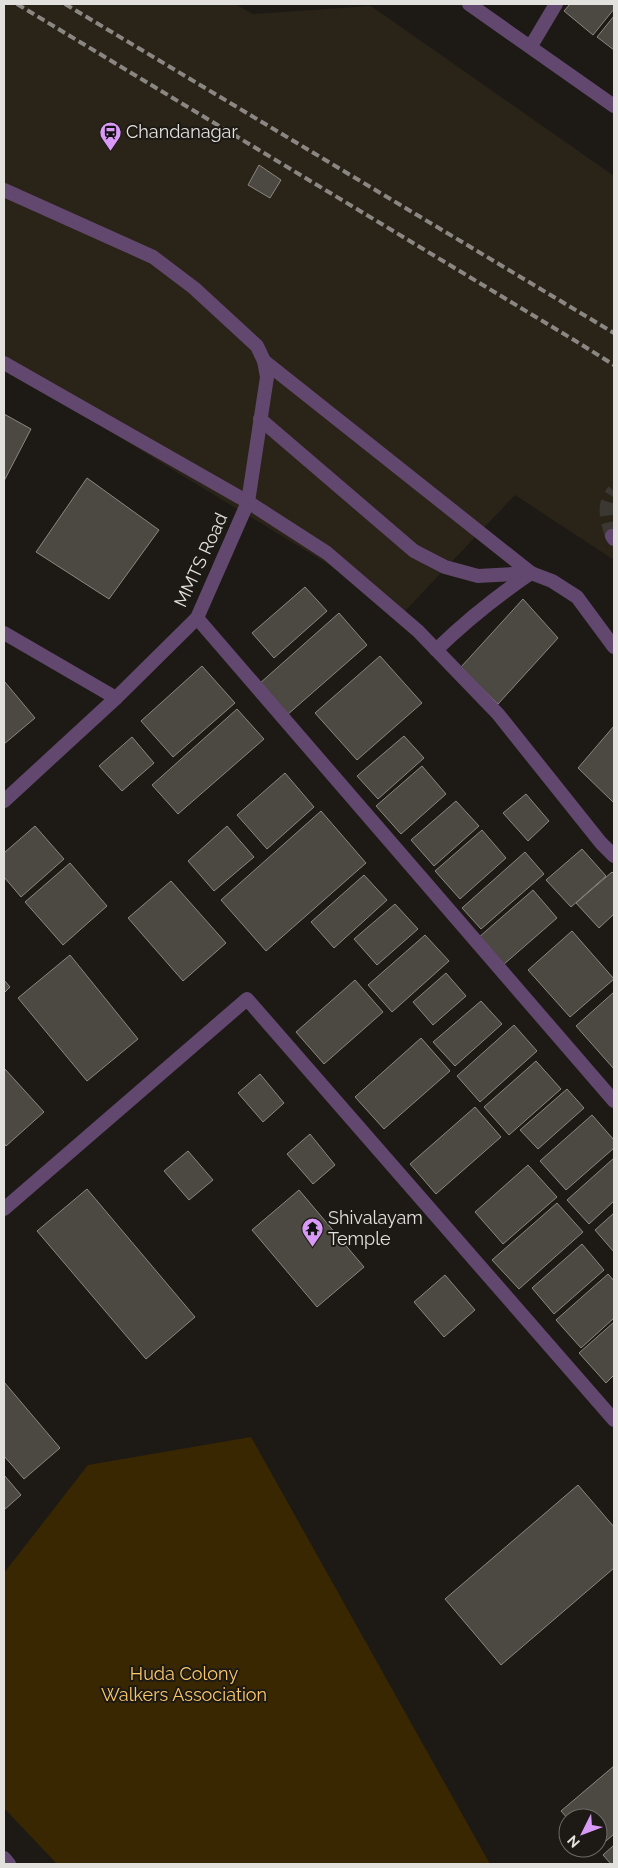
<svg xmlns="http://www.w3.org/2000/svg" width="618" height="1868" font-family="Raleway,sans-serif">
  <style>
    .built { fill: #2a2318 }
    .green { fill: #392702 }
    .building { fill: #4c4842; stroke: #8b8680 }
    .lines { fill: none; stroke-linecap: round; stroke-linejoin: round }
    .minor-tunnel { stroke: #3b3833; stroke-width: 14; stroke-dasharray: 14 7; stroke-linecap: butt }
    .service { stroke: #62476f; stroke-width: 14 }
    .minor { stroke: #62476f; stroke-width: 14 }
    .tertiary { stroke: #62476f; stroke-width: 14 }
    .rail { stroke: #8a8783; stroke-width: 4; stroke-dasharray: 8 4; stroke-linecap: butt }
    .labels { text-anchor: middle; stroke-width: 4; stroke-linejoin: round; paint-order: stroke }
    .poi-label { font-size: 18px; fill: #e3e1dd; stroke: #1d1a15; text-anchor: start }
    .street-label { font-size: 18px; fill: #e3e1dd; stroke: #1d1a15 }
    .park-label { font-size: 18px; fill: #fbc769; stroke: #1d1a15 }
  </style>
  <rect width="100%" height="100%" fill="#1d1a15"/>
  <path class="built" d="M4,4H235L253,14L371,6L614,176V560L515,495L405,611L4,367Z"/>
  <path class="green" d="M251,1437L490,1864H57L4,1808V1573L88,1465Z"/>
  <g class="building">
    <path d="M570,4H614V9L593,35L564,11Z"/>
    <path d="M614,16V50L597,37Z"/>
    <path d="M259,165L281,180L270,198L248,185Z"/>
    <path d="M4,414L31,429L4,481Z"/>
    <path d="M87,478L159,530L109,599L36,552Z"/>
    <path d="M305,587L327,611L274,658L252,633Z"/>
    <path d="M523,599L558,638L498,704L461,667Z"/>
    <path d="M339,613L367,645L287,715L259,684Z"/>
    <path d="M380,656L422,703L357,760L315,713Z"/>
    <path d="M202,666L235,703L173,757L141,721Z"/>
    <path d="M4,681L35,718L4,744Z"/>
    <path d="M237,709L264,739L178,814L152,785Z"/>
    <path d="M614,726V803L578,768Z"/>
    <path d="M404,736L424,758L378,799L357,776Z"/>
    <path d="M132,737L154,763L122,791L99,766Z"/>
    <path d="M422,766L446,794L401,834L376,806Z"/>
    <path d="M285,773L314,807L267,849L237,815Z"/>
    <path d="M526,794L549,821L528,841L503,813Z"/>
    <path d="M456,801L479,826L434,866L411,840Z"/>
    <path d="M321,811L366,863L266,951L221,900Z"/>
    <path d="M35,826L64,859L21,897L4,877V853Z"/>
    <path d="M227,826L254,857L214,891L188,861Z"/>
    <path d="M482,830L506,858L460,899L435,871Z"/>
    <path d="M582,849L606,876L571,907L546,880Z"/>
    <path d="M525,852L544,874L481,929L462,908Z"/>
    <path d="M70,863L107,906L63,945L25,902Z"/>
    <path d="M612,872L614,874V914L599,928L576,903Z"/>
    <path d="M364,875L387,900L334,948L311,922Z"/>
    <path d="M171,881L226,943L183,981L128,918Z"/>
    <path d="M533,890L557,918L503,965L478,938Z"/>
    <path d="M395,904L418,929L377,965L354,939Z"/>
    <path d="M572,931L614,979L570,1017L528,970Z"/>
    <path d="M425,935L449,961L392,1012L368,985Z"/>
    <path d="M70,955L138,1039L87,1081L18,998Z"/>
    <path d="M446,973L466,996L433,1025L413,1002Z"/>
    <path d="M4,980L10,987L4,993Z"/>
    <path d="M355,980L383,1012L324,1064L296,1032Z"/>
    <path d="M614,992V1069L576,1026Z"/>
    <path d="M481,1001L502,1024L455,1066L433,1042Z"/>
    <path d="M514,1025L537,1051L480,1102L457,1076Z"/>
    <path d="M421,1038L450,1071L384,1129L355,1097Z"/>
    <path d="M536,1061L561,1089L509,1135L484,1107Z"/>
    <path d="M4,1068L44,1112L6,1146L4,1143Z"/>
    <path d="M260,1074L284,1103L263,1122L238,1093Z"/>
    <path d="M567,1089L584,1108L538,1149L520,1130Z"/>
    <path d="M475,1107L501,1137L436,1194L410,1164Z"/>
    <path d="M592,1115L614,1140V1148L566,1190L540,1161Z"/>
    <path d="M310,1134L335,1165L313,1184L287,1154Z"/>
    <path d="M188,1151L213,1180L189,1200L164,1171Z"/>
    <path d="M614,1158V1201L589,1224L567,1200Z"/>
    <path d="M528,1165L557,1197L503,1244L475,1212Z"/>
    <path d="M87,1189L195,1317L146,1359L37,1231Z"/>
    <path d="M299,1190L364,1267L317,1307L252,1230Z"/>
    <path d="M557,1203L583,1232L519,1289L492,1260Z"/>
    <path d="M614,1213V1252L595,1230Z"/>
    <path d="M582,1244L604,1270L554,1314L532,1288Z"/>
    <path d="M608,1274L614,1281V1318L581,1348L556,1320Z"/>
    <path d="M445,1275L475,1310L444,1337L414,1302Z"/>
    <path d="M614,1322V1375L606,1383L579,1353Z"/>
    <path d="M4,1382L60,1448L24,1479L4,1456Z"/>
    <path d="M4,1475L21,1495L4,1510Z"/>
    <path d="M578,1485L614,1527V1568L501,1665L445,1599Z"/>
    <path d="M614,1766V1834L598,1848V1818L568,1819L561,1811Z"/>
    <path d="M614,1845V1864H611L603,1855Z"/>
  </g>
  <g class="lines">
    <path class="minor-tunnel" d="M612,536C607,519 602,505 614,491"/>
    <g class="service">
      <path d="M264,361L531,573"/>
      <path d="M260,419L414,551L445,567L478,576L531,573"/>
    </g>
    <g class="minor">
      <path d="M531,46L556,4"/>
      <path d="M4,363L248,502"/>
      <path d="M612,536L614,539"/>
      <path d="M197,618L614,1101"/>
      <path d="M4,633L116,698"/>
      <path d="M436,650C466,621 497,596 531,573L552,581L577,597L614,647"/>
      <path d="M4,1209L247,999L614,1420"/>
      <path d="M4,1858L9,1864"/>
    </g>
    <g class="tertiary">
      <path d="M469,4L614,106"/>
      <path d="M4,190L153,257L194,288L257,346L264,361L267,377L248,502L197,618L116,698L4,801"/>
      <path d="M248,502L327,553L418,631L498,714L601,843L614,856"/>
    </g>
    <g class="rail">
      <path d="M17,4L574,340L614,365"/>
      <path d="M65,4L614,333"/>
    </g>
  </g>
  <defs>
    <symbol id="station-pin" viewBox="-11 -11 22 30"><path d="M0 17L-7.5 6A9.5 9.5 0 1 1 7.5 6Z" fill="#d99af7" stroke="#1d1a15"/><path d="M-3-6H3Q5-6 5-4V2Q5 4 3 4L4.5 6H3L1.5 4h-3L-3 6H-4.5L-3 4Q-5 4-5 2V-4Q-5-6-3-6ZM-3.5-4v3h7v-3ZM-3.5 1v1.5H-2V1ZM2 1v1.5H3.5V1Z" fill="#111"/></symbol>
    <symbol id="temple-pin" viewBox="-11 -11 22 30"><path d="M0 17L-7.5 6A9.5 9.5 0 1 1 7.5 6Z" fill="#d99af7" stroke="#1d1a15"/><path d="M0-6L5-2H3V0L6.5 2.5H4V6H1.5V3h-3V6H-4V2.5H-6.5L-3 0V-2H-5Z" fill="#111"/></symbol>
  </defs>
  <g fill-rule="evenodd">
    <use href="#station-pin" x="98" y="120" width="25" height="34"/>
    <use href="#temple-pin" x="300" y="1216" width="25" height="34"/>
  </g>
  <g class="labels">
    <g class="poi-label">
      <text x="126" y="138">Chandanagar</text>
      <text x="328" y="1224">Shivalayam<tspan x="328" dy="21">Temple</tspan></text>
    </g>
    <g class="street-label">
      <text transform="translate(201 560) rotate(-65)" y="6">MMTS Road</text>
    </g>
    <g class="park-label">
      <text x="184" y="1680">Huda Colony<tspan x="184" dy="21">Walkers Association</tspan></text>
    </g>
  </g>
  <rect width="618" height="1868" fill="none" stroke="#e3e1dd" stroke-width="10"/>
  <g transform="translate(583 1833) rotate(228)"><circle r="24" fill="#1d1a15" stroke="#6c6a65"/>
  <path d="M0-4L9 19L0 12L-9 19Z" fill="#d99af7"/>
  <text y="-8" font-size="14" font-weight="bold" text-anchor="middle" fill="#e3e1dd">N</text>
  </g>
</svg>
